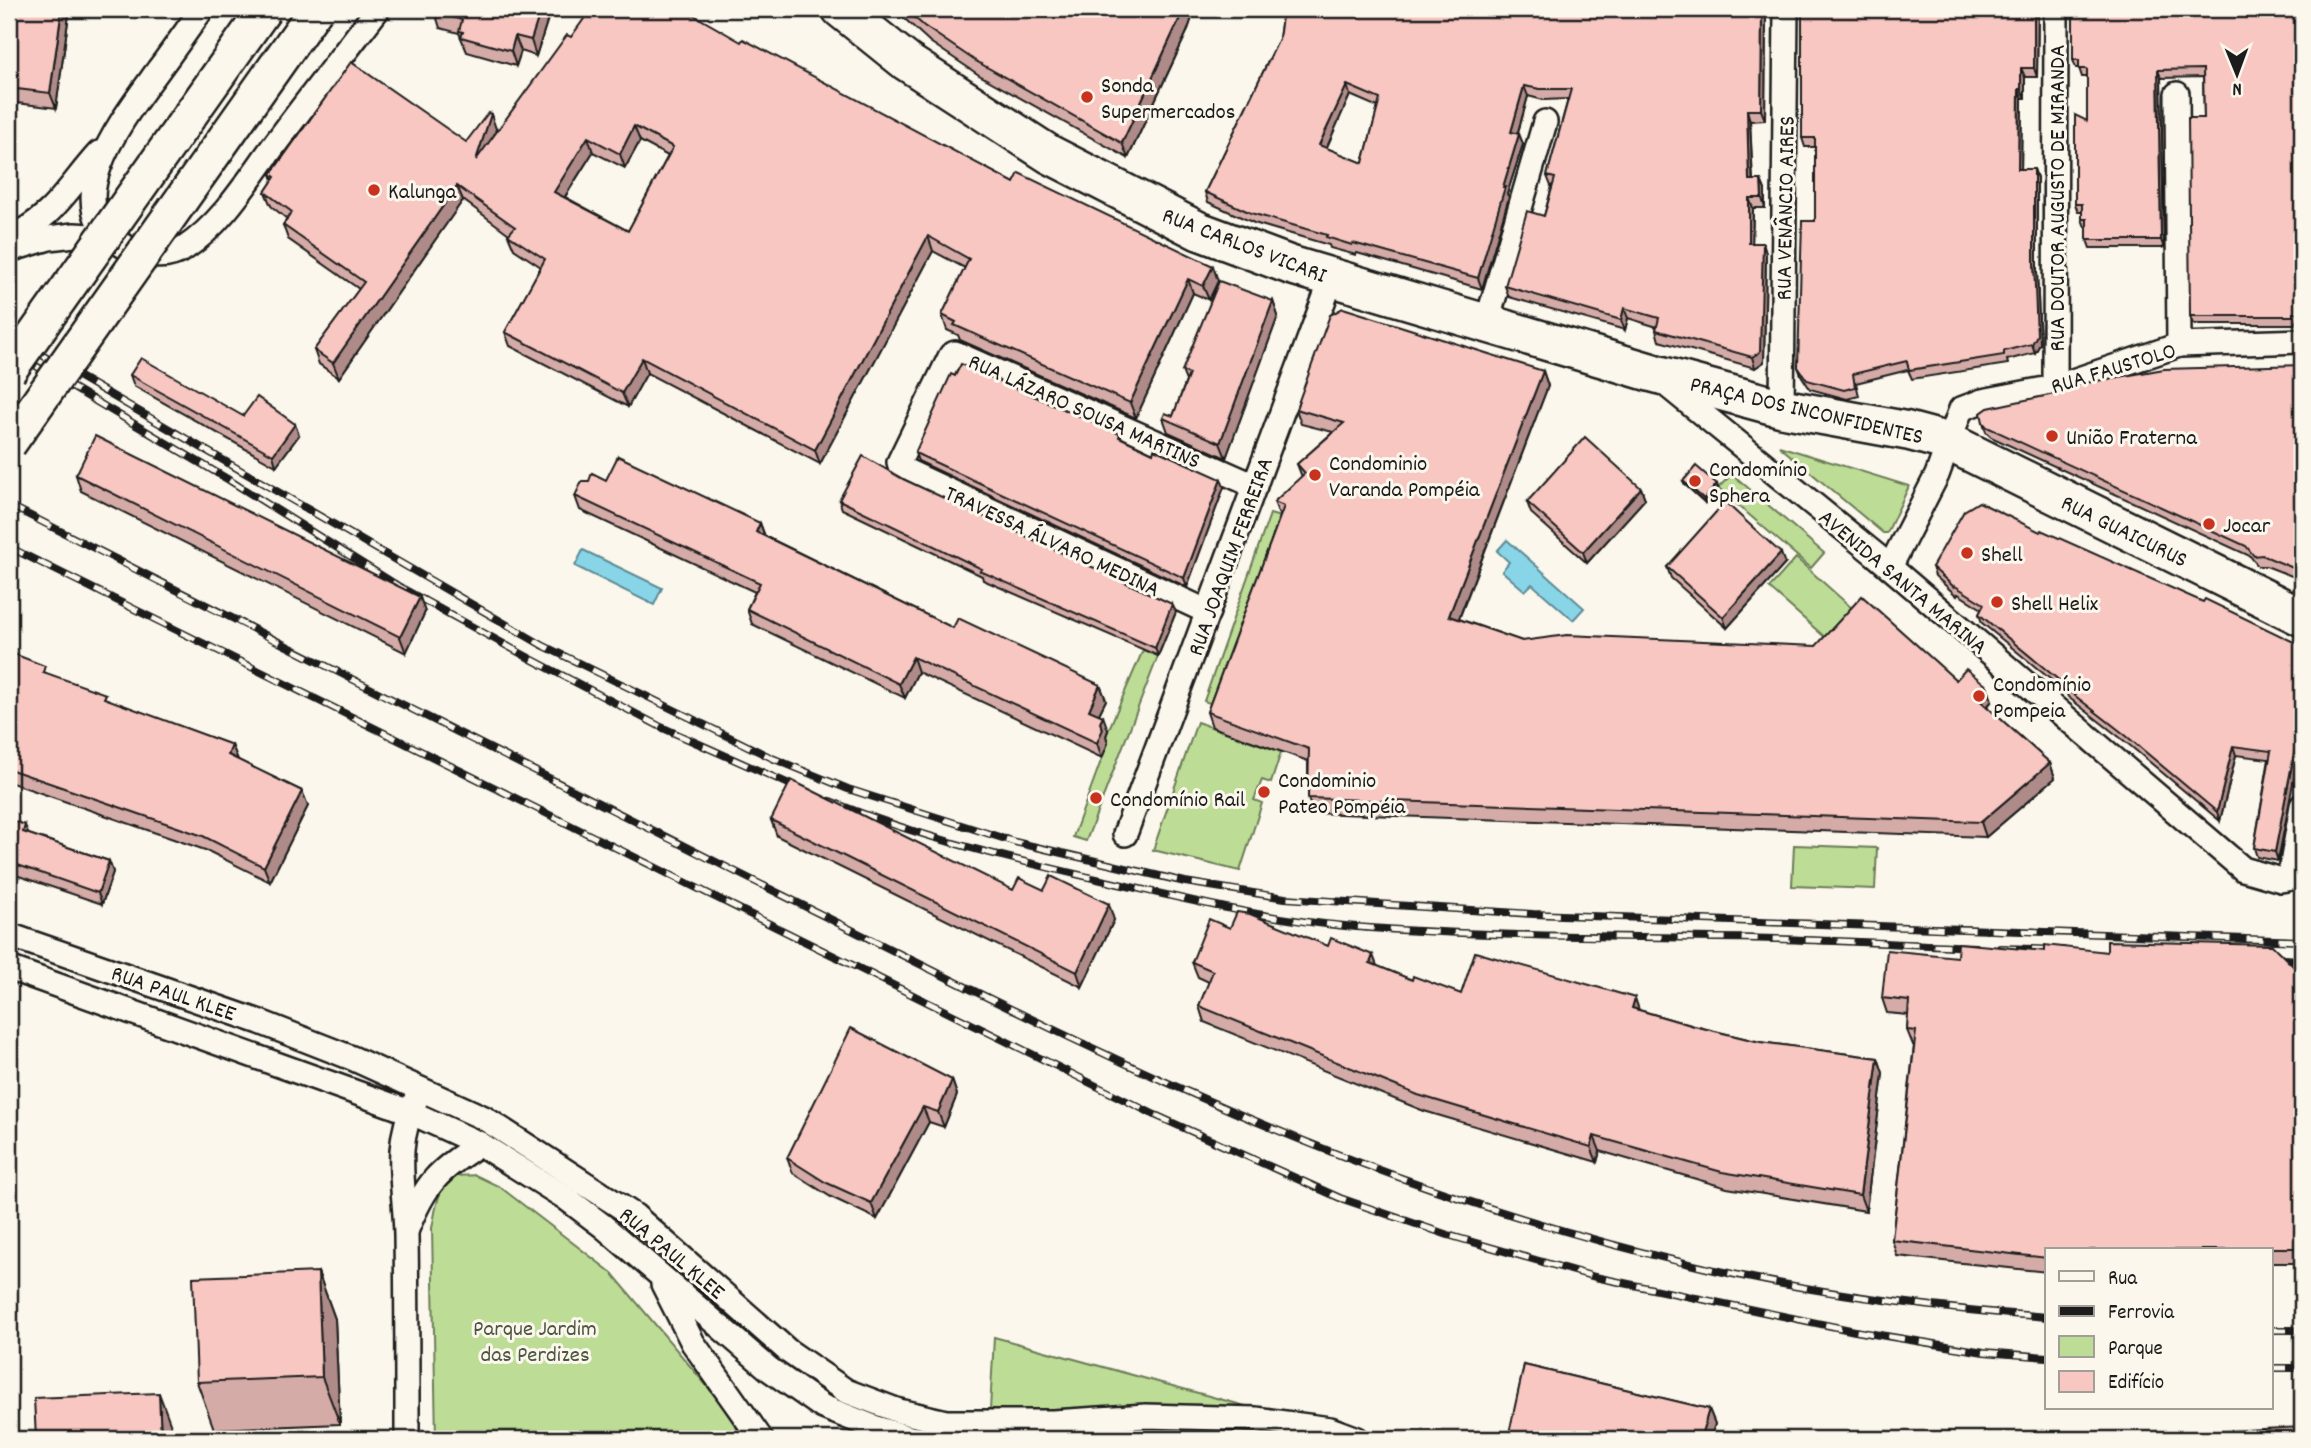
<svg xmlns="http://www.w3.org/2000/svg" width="2311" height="1448" font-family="Dekko,sans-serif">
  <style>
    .green { fill: #bddd96; stroke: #6c7c59; stroke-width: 2 }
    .water { fill: #89d5e8; stroke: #5d8b96; stroke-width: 2 }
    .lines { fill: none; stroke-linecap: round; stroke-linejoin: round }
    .street-casing { stroke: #1c1c1c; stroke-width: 28 }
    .primary-casing { stroke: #1c1c1c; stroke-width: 42 }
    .street { stroke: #fbf7ec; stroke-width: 23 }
    .primary { stroke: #fbf7ec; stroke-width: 37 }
    .rail-casing { stroke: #1c1c1c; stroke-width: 8 }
    .rail { stroke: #fbf7ec; stroke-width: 5; stroke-dasharray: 16; stroke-linecap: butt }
    .secondary-bridge-casing { stroke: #1c1c1c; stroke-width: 38; stroke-linecap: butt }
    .secondary-bridge { stroke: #fbf7ec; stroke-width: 33 }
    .wall { fill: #d5aba7; stroke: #1c1c1c; stroke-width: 2; fill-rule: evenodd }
    .shaded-wall { fill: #ae8b88; stroke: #1c1c1c; stroke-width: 2 }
    .building { fill: #f8c7c2; stroke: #1c1c1c; stroke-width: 2; fill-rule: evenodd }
    .poi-dot { fill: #c8321e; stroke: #fbf7ec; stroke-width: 2.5 }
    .labels { text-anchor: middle; stroke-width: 6; stroke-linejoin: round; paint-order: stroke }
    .poi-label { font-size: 23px; fill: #1c1c1c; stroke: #fbf7ec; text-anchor: start }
    .street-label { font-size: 23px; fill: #1c1c1c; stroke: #fbf7ec }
    .park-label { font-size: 23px; fill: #4c5641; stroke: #fbf7ec }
  </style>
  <rect width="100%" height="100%" fill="#fbf7ec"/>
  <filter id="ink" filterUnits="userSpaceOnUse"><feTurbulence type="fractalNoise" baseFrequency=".0143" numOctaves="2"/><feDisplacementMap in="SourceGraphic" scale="14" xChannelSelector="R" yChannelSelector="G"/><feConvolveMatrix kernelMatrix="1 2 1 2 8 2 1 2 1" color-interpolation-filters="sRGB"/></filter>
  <g filter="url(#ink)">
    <g class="green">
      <path d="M1779,446L1909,486L1887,533H1883Z"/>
      <path d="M1732,474L1824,553L1811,568L1718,488Z"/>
      <path d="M1270,514L1290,520L1220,707L1204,701Z"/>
      <path d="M1796,558L1853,609L1827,639L1769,588Z"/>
      <path d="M1143,650L1158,656L1086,841L1073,837L1102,758L1105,738Z"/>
      <path d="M1197,722L1281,752L1271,783L1262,780L1254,800L1262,803L1240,871L1153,850Z"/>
      <path d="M1794,845L1877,848L1875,889L1792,886Z"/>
      <path d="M475,1175L500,1187L612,1273L717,1398L744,1439H436L432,1228C436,1210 437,1183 457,1176C462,1175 470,1176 475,1175Z"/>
      <path d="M994,1337L1260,1410H990Z"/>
    </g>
    <g class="water">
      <path d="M1507,540L1584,608L1573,620L1532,584L1525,591L1502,571L1509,562L1497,551Z"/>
      <path d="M583,550L662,588L654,605L575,566Z"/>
    </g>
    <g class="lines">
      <defs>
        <g id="street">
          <path d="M202,9C188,29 174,49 159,69C128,112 50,207 124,246C143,256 166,261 185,248C224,222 250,177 278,140C311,96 345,52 378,9"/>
          <path d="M2177,94L2179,345"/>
          <path d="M9,238C54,218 68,187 99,153"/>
          <path d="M9,250L49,238L74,235L110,237"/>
          <path d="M1486,325L1545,122"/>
          <path d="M1663,382L1877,556L2243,869L2281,880L2287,879L2292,864L2302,806"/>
          <path d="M2055,387L2056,9"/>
          <path d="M1782,408L1786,9"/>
          <path d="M1890,567L1937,475L1961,409L1982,401L2055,387L2179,345L2302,341"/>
          <path d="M1208,612L902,469L900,466L899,462L951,355L955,353L1255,486"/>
          <path d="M1125,834L1332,278"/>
          <path d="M9,935L260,1022L352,1058L484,1118L635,1216L788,1351L846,1391L899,1411L946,1422H1053L1146,1416L1256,1419L1330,1429L1357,1439"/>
          <path d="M9,968L410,1112L480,1144L566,1198L603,1226L769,1369L823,1407L876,1428L913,1439"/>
          <path d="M407,1229C425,1184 438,1170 480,1144"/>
          <path d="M663,1284L693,1343L761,1439"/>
          <path d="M407,1439C407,1371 407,1303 406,1235C405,1184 392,1149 416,1099"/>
        </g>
        <path id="primary" d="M841,9L907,62L1049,154L1199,231L1290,265L1653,373L1782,408L1908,431L1949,442L2302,617"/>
      </defs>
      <use href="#street" class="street-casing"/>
      <use href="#primary" class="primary-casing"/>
      <use href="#street" class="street"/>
      <use href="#primary" class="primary"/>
      <defs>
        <g id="rail">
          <path d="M9,336L542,645L772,758L848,789L1015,842L1185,882L1285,898L1533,914L2302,941"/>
          <path d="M9,350L229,480L398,586L531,659L661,727L807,792"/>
          <path d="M9,505C256,631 504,756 752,880C901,954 1049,1031 1202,1098C1364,1170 1534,1228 1706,1268C1817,1294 1933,1308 2047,1317"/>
          <path d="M9,547L1155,1115L1340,1198L1448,1235L1595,1277L1855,1331L1984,1352L2047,1357"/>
          <path d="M830,801C920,838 1015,860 1110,882C1188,900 1266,919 1345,926C1489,938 1633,936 1777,939C1843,941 1909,944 1975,947"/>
          <path d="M2000,948L2063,950"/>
          <path d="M2266,958L2302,960"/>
          <path d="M2271,1330H2302"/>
          <path d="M2271,1368H2302"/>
        </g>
      </defs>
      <use href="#rail" class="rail-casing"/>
      <use href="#rail" class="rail"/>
      <defs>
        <g id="secondary-bridge">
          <path d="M9,371L265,9"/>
          <path d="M9,444L316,9"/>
        </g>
      </defs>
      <use href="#secondary-bridge" class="secondary-bridge-casing"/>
      <use href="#secondary-bridge" class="secondary-bridge"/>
    </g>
    <g class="wall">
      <path d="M9,9H67L69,14L56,108L9,102Z"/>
      <path d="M436,9H551L536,56L521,51L516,66L467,52L459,33L440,28L435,12Z"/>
      <path d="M894,9H1195L1187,32L1128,158L979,75L930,42Z"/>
      <path d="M1283,9H1766L1765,120L1750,121L1753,180H1761L1765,190V208H1753L1752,243L1766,253L1764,362L1755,368L1659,341L1656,330L1657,327L1628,318L1625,330L1509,297L1505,286L1544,216L1552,186H1551L1547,176L1568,99L1543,100L1528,96L1518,133L1519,134L1523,144L1507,194L1509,197L1482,289L1357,253L1356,255L1330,248L1329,245L1254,223L1208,202L1205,192L1279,39ZM1350,95L1378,107L1363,163L1326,148Z"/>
      <path d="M2038,9L2037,77H2025V98H2022L2021,169H2034L2037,178V272L2040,344L2035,353L2007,360L2008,364L1912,379L1908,370L1856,383L1859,396L1847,399L1810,389L1801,375L1798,367L1815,221V147H1805L1802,138Z"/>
      <path d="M2302,9V321H2296L2295,324H2193L2190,316L2204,118L2203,77L2161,78L2164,248H2090L2087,240V227H2085L2082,219V212H2078L2075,204L2087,121V77H2082L2079,68H2076L2073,60Z"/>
      <path d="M571,37L741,42L1014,183L1218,281L1209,300L1193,293L1136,418L960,340L958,335L947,330L942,315L965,268L933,251L820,464L647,373L628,407L510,346L505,332L541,267L514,249L508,235L509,234L463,200L339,378L319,364L314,350L359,289L288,239L283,225L287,219L271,206L265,192L273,180L271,174L466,142L496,129L494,135ZM640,141L668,156L628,231L565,197L593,152L625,168Z"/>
      <path d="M1273,301L1278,316L1226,458L1168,432L1163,418L1173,416L1186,381L1182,371Z"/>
      <path d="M2302,365V580L2266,566H2258L2250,556L1991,437L1986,432L1983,422Z"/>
      <path d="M1543,371L1548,386L1459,619L1522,641L1956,680L1987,686L1992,701L1987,707L2050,763L2055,778L1986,837L1313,813L1308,798V761L1212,727L1207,712L1280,517L1274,502L1302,477L1297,464L1333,432L1301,424L1296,409Z"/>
      <path d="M130,375L243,416L299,435L276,466L134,386Z"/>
      <path d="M1120,434L1122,438L1224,487L1187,587L918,461L915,453Z"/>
      <path d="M76,475L425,612L406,653L81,491Z"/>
      <path d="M903,479L1176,612L1158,656L983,580L982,576L842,509L839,500Z"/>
      <path d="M606,480L760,523L765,536L953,628L1100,685L1106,700L1099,714L1108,730L1106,736L1108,743L1102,758L918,672L905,698L752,624L747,609L755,592L580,510L575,496Z"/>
      <path d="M1683,481L1718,488L1705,503L1685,485Z"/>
      <path d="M1641,488L1645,499L1587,563L1531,513L1527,502Z"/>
      <path d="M2040,532L2302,646L2278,861L2257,857L2254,848L2269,759L2236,755L2220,821L2127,743L2068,697L2066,692L1982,623L1979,614L1982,609L1958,594L1957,596L1935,576L1932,567Z"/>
      <path d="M1785,564L1727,628L1671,578L1667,567Z"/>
      <path d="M9,652L48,674L108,700L232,745L238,760L302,791L308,806L270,882L208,851L12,783L9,791Z"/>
      <path d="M9,819L28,834L109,861L113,872L102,904L16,875L14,882L9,880Z"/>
      <path d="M771,820L1013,890H1044L1114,920L1082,987L777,836Z"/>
      <path d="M1230,928L1328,946L1412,980L1461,994L1639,1010L1694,1026L1760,1042L1878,1058L1883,1073L1866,1211L1727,1188L1600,1151L1597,1162L1424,1111L1204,1022L1199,1006L1209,982L1198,977L1192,962Z"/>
      <path d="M1957,957L2302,975V1263H2271V1250H2047V1272L1897,1256L1892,1240L1914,1045H1913L1907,1030L1908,1015L1887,1013L1882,998Z"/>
      <path d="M952,1080L957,1095L944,1127L929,1122L877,1219L831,1197L793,1173L787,1158Z"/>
      <path d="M318,1272L335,1319L340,1424L214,1429L197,1382Z"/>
      <path d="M1524,1365L1709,1409L1715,1424L1710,1439H1509Z"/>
    </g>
    <g class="shaded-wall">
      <path d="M62,9H67L69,14L56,108L50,93Z"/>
      <path d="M541,9H551L536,56L531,40Z"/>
      <path d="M1184,9H1195L1187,32L1128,158L1122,143Z"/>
      <path d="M1762,9H1766L1765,120L1761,110Z"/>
      <path d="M2034,9H2038L2037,77L2034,68Z"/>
      <path d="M515,36L521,51L516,66L511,51Z"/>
      <path d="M2021,68L2025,77V98L2021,89Z"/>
      <path d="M2158,70L2161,78L2164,248L2161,240Z"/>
      <path d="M1347,85L1350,95L1323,156L1319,145Z"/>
      <path d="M1524,86L1528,96L1515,142L1511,132Z"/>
      <path d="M2019,89L2022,98L2021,177L2018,169Z"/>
      <path d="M1747,110L1750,121L1753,190L1749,180Z"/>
      <path d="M491,114L496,129L481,174L476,160Z"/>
      <path d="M634,126L640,141L625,168L620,154Z"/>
      <path d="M1519,134L1523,144L1507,194L1509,197L1482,289L1478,278L1503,187Z"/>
      <path d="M588,137L593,152L559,206L554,192Z"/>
      <path d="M2034,169L2037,178V272L2040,344L2035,353L2032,344Z"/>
      <path d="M1761,180L1765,190V208L1762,198Z"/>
      <path d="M457,186L463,200L339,378L333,363Z"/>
      <path d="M1749,198L1753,208L1752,253L1749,243Z"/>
      <path d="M928,236L933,251L820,464L815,450Z"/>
      <path d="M1763,243L1766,253L1764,362L1755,368L1752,357Z"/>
      <path d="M1213,266L1218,281L1209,300L1203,286Z"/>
      <path d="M1188,279L1193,293L1136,418L1130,403Z"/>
      <path d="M1273,301L1278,316L1226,458L1220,443Z"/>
      <path d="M1624,308L1628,318L1625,330L1621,320Z"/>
      <path d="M642,358L647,373L628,407L622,393Z"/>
      <path d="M1543,371L1548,386L1454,631L1449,616Z"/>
      <path d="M295,424L299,435L276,466L273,455Z"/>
      <path d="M1221,479L1224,487L1187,587L1184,578Z"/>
      <path d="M1717,484L1718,488L1705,503L1704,499Z"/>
      <path d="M1641,488L1645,499L1587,563L1583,552Z"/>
      <path d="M760,523L765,537L756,532Z"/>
      <path d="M1781,553L1785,564L1727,628L1723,617Z"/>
      <path d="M2300,553L2302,559V580L2298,570Z"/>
      <path d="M420,597L425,612L406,653L400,637Z"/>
      <path d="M1172,604L1176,612L1158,656L1155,648Z"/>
      <path d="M9,616L13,628L9,641Z"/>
      <path d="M913,657L918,672L905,698L899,684Z"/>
      <path d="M1100,685L1106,700L1094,724L1089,710Z"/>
      <path d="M1987,686L1992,701L1982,712L1976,697Z"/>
      <path d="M2302,712V737L2278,861L2275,852Z"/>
      <path d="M1103,716L1108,730L1106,736L1108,743L1102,758L1097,743L1100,723Z"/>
      <path d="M232,745L238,760L228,755Z"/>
      <path d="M2233,746L2236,755L2220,821L2217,812Z"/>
      <path d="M2050,763L2055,778L1986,837L1981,822Z"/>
      <path d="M9,775L12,783L9,791Z"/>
      <path d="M302,791L308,806L270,882L264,867Z"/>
      <path d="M25,825L29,836L23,832Z"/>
      <path d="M109,861L113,872L102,904L98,893Z"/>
      <path d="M12,863L16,875L14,882L9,870Z"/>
      <path d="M1109,904L1114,920L1082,987L1077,972Z"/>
      <path d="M1373,955L1379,971L1370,963Z"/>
      <path d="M1635,998L1640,1013L1632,1008Z"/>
      <path d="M1878,1058L1883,1073L1866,1211L1860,1195Z"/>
      <path d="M952,1080L957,1095L944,1127L938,1112Z"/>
      <path d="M923,1107L929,1122L877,1219L871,1203Z"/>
      <path d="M1594,1136L1600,1151L1597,1162L1591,1147Z"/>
      <path d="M318,1272L335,1319L340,1424L322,1377Z"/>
      <path d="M159,1393L176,1439H161Z"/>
      <path d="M1709,1409L1715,1424L1710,1439H1700Z"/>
      <path d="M1556,1431L1559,1439H1553Z"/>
    </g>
    <g class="building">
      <path d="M9,9H62L50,93L9,88Z"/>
      <path d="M436,9H541L531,40L515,36L511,51L461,37L463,32L459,31L462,20L435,12Z"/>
      <path d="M591,9H683L741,42L743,39L1014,183L1019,173L1213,266L1203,286L1188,279L1130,403L954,325L956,322L942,315L969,259L928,236L815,450L642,358L622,393L505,332L545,259L508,235L515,227L457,186L333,363L314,350L364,282L283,225L292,212L265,192L275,177L271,174L351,62L466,142L488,113L491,114L476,160L567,35L571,37ZM634,126L673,147L628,231L554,192L588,137L620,154Z"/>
      <path d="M905,9H1184L1122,143L974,60L924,26Z"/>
      <path d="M1283,9H1762L1761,110H1747L1749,180H1761L1762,198H1749V243H1763L1760,352L1752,357L1656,330L1659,318L1624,308L1621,320L1505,286L1527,211L1544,216L1555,178L1547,176L1571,89H1540L1524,86L1511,132L1519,134L1503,187H1505L1478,278L1353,243L1352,245L1326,237L1327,235L1251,213L1205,192L1279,39ZM1347,85L1380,99L1363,163L1319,145Z"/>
      <path d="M1802,9H2034V68H2021V89H2019L2018,169H2034V264L2037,335L2032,344L2004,351V355L1909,370L1907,361L1853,374L1855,387L1844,390L1807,380L1798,367L1802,221H1815V138H1802Z"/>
      <path d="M2073,9H2302V313H2293V316H2190L2188,118H2204L2203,69L2158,70L2161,240H2087V219H2082V204H2075V115L2087,121V69H2079V60H2073Z"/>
      <path d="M1219,281L1273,301L1220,443L1163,418L1165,413L1173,416L1189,374L1182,371Z"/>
      <path d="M1343,308L1543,371L1449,616L1522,641L1567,635L1816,646L1862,596L1956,680L1966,669L1987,686L1976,697L2050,763L1981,822L1308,798L1309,749L1207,712L1284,506L1274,502L1305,473L1297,464L1344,423L1296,409L1330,315Z"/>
      <path d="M141,358L243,416L257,397L295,424L273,455L130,375Z"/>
      <path d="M961,364L1120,434L1119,437L1153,453L1154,449L1221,479L1184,578L915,453L951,374L955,376Z"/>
      <path d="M2302,365V553H2300L2298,570L2262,555L2254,556L2246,546L1987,427L1983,422L1981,413L1988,408L2054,394L2056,390L2063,387L2164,369Z"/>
      <path d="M95,436L420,597L400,637L76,475Z"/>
      <path d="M1585,437L1641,488L1583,552L1527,502Z"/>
      <path d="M618,456L760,523L756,532L953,628L958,618L1100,685L1089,710L1103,716L1100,723L1103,729L1097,743L913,657L899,684L747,609L760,583L575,496L582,481H589L592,473L606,480Z"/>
      <path d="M863,456L903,479L1172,604L1155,648L980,571L982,569L839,500Z"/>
      <path d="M1696,466L1717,484L1704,499L1683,481Z"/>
      <path d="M1725,502L1781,553L1723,617L1667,567Z"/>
      <path d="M1979,502L2040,532L2041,530L2203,602L2205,599L2302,646V712L2275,852L2254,848L2271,751L2233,746L2217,812L2124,734L2065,688L2066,686L1979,614L1984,604L1955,586L1954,587L1932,567L1964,511Z"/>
      <path d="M9,652L45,666L43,672L106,694L104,698L232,745L228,755L302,791L264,867L203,836L9,769Z"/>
      <path d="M791,780L1013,890L1019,878L1044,890L1051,876L1109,904L1077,972L771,820Z"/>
      <path d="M9,819L25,825L23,832L109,861L98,893L12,863L9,870Z"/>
      <path d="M1237,912L1250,914L1328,946L1331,938L1373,955L1370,963L1412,980L1413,976L1461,994L1475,952L1635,998L1632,1008L1694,1026L1760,1042L1878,1058L1860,1195L1722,1172L1594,1136L1591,1147L1418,1095L1199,1006L1213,971L1192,962L1209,919L1230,928Z"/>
      <path d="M2107,941L2272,945L2302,975V1248H2261V1250H2047V1258L1892,1240L1916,1031L1907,1030L1909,1001L1882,998L1887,950L1957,957L1958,943L2045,951V945L2107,952Z"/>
      <path d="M851,1028L952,1080L938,1112L923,1107L871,1203L825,1182L787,1158Z"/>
      <path d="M318,1272L322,1377L197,1382L193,1277Z"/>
      <path d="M1524,1365L1709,1409L1700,1439H1594L1556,1431L1553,1439L1508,1438Z"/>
      <path d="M159,1393L161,1439H36L34,1398Z"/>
      <path d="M2302,1427V1439H2073Z"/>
    </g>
  </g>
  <g class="poi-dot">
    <circle cx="1087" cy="97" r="7"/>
    <circle cx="374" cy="190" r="7"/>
    <circle cx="2052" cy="436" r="7"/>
    <circle cx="1315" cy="475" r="7"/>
    <circle cx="1695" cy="481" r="7"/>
    <circle cx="2209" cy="524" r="7"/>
    <circle cx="1967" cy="553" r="7"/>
    <circle cx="1997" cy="602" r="7"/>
    <circle cx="1979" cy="696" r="7"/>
    <circle cx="1264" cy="792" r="7"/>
    <circle cx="1096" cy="798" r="7"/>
  </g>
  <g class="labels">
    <g class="poi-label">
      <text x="1101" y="92">Sonda<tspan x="1101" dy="26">Supermercados</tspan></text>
      <text x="388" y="198">Kalunga</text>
      <text x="2066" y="444">União Fraterna</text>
      <text x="1329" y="470">Condominio<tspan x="1329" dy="26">Varanda Pompéia</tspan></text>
      <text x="1709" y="476">Condomínio<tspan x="1709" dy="26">Sphera</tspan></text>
      <text x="2223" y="532">Jocar</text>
      <text x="1981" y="561">Shell</text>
      <text x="2011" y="610">Shell Helix</text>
      <text x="1993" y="691">Condomínio<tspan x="1993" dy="26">Pompeia</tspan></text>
      <text x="1278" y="787">Condominio<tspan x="1278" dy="26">Pateo Pompéia</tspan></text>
      <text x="1110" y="806">Condomínio Rail</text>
    </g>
    <g class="street-label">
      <text transform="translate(2056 198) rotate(-90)" y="8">RUA DOUTOR AUGUSTO DE MIRANDA</text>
      <text transform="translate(1784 208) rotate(-89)" y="8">RUA VENÂNCIO AIRES</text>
      <text transform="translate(1245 244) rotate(21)" y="8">RUA CARLOS VICARI</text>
      <text transform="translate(2113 367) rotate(-17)" y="8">RUA FAUSTOLO</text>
      <text transform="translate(1807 409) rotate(13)" y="8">PRAÇA DOS INCONFIDENTES</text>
      <text transform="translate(1085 410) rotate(24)" y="8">RUA LÁZARO SOUSA MARTINS</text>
      <text transform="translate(2125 530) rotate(26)" y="8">RUA GUAICURUS</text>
      <text transform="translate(1053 540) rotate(25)" y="8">TRAVESSA ÁLVARO MEDINA</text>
      <text transform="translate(1229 556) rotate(-70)" y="8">RUA JOAQUIM FERREIRA</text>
      <text transform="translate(1904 581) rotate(40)" y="8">AVENIDA SANTA MARINA</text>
      <text transform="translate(174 992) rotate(19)" y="8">RUA PAUL KLEE</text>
      <text transform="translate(673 1252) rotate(40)" y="8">RUA PAUL KLEE</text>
    </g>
    <g class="park-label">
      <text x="535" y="1335">Parque Jardim<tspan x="535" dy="26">das Perdizes</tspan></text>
    </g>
  </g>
  <rect width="2311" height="1448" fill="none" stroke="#fbf7ec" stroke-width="35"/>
  <rect x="18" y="18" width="2276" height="1413" fill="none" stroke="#1c1c1c" stroke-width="2.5" filter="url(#ink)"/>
  <rect x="2045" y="1248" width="228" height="161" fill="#fbf7ec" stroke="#a29f99" stroke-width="2"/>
  <rect x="2059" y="1271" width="35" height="10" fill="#fbf7ec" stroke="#a29f99" stroke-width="2"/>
  <text x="2108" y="1284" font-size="21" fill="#1c1c1c">Rua</text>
  <rect x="2059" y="1306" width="35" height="10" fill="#1c1c1c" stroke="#a29f99" stroke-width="2"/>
  <text x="2108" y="1318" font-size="21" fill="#1c1c1c">Ferrovia</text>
  <rect x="2059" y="1336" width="35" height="21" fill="#bddd96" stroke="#a29f99" stroke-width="2"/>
  <text x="2108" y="1354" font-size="21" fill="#1c1c1c">Parque</text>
  <rect x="2059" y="1371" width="35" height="21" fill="#f8c7c2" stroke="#a29f99" stroke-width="2"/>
  <text x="2108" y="1388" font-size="21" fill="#1c1c1c">Edifício</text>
  <g transform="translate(2237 74) rotate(179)" stroke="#fbf7ec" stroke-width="5" paint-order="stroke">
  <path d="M0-5L12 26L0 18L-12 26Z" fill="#1c1c1c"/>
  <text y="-10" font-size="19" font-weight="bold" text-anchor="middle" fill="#1c1c1c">N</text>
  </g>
</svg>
